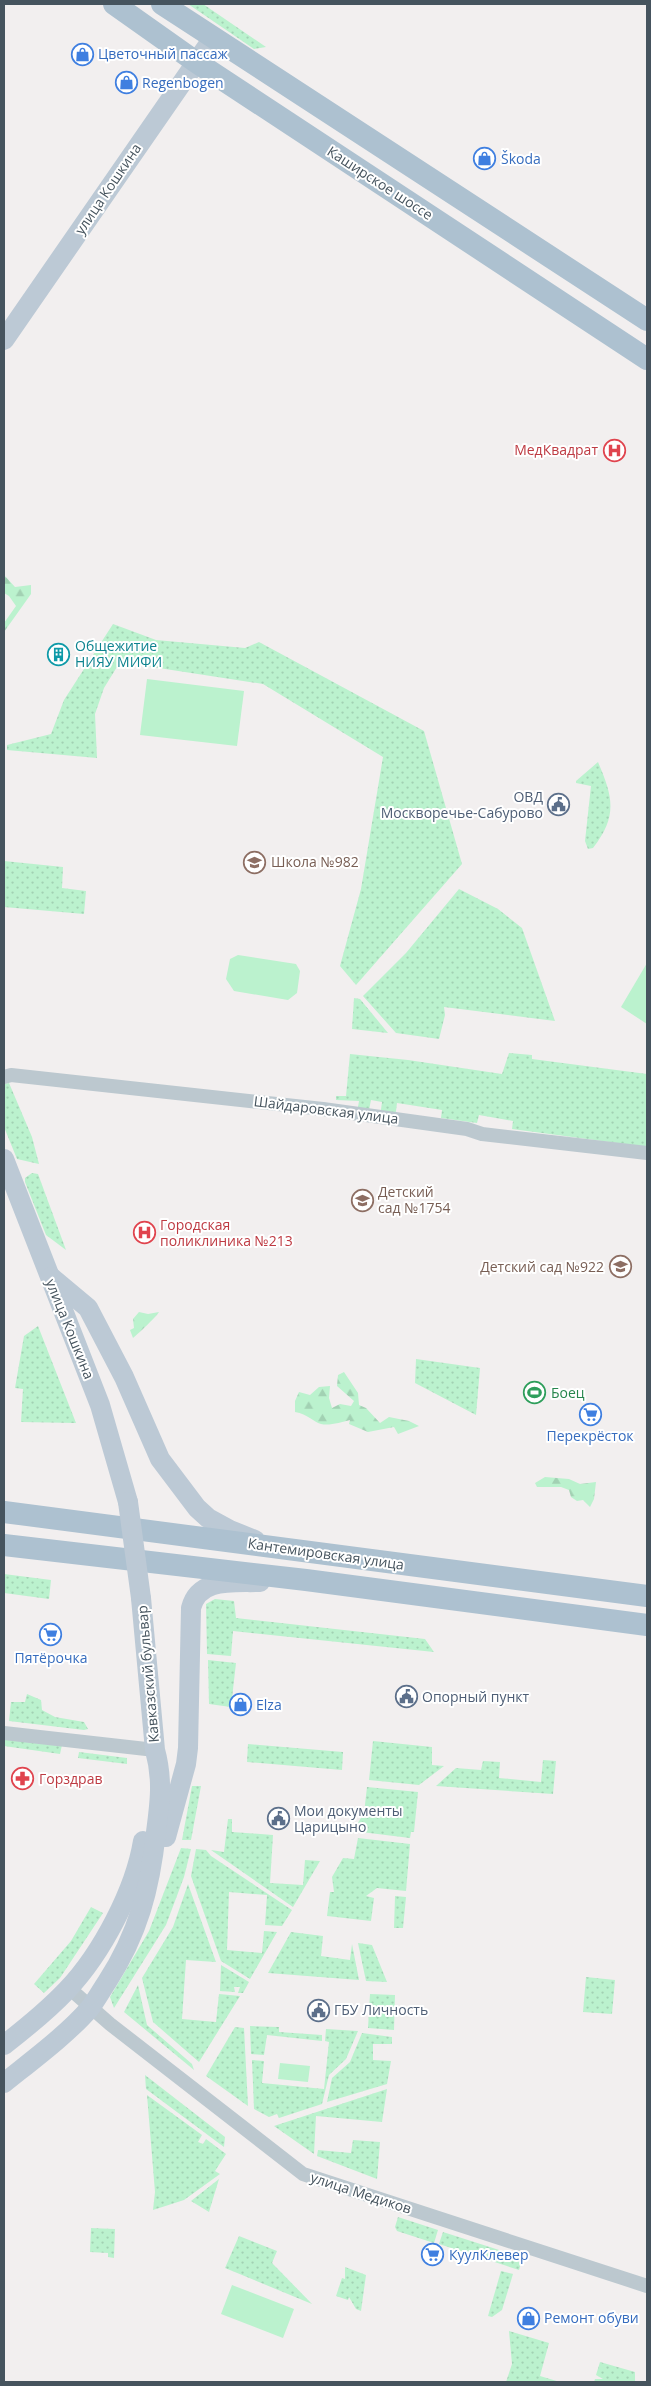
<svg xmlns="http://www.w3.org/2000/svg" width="651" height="2386" font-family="'Open Sans',sans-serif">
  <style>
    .green { fill: url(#green-dots) }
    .forest { fill: url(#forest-firs) }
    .pitch { fill: #bbf2ce }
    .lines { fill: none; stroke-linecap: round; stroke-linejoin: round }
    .minor { stroke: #bcc8cf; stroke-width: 14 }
    .secondary { stroke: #bcc9d5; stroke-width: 20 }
    .primary { stroke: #adc1d0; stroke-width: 22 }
    .secondary-bridge { stroke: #bcc9d5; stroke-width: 20 }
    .labels { text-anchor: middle; stroke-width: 4; stroke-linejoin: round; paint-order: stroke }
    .shop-label { font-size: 14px; fill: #366cbe; stroke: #fff; text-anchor: start }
    .street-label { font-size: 14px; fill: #46545e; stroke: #fff }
    .health-label { font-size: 14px; fill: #be3a42; stroke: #fff; text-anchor: start }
    .culture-label { font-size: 14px; fill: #0d838f; stroke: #fff; text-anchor: start }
    .service-label { font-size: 14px; fill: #4e5e75; stroke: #fff; text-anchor: start }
    .education-label { font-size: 14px; fill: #785e54; stroke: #fff; text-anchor: start }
    .leisure-label { font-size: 14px; fill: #27864d; stroke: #fff; text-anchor: start }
  </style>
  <defs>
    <pattern id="green-dots" width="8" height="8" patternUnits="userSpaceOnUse" patternTransform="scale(1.25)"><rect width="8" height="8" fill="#bbf2ce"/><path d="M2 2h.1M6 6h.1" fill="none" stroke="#a2d1b3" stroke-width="1.8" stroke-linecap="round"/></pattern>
    <pattern id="forest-firs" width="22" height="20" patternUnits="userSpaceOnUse" patternTransform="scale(1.25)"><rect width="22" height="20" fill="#bbf2ce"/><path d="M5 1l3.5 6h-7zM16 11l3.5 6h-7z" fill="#a2d1b3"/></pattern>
  </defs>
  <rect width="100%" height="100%" fill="#f2efef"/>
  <g class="green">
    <path d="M188,4H203L266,47L254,49Z"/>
    <path d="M113,624L156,640L245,648L259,642L424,731L462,864L356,985L340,966L361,889L383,757L263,684L120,662L104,688L95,714L97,758L7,750V745L51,734L64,700Z"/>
    <path d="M598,762C613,797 618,816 593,848L588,849L585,841L591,786L576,783V781Z"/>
    <path d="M4,861L63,867L62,888L86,891L84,914L4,907Z"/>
    <path d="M459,889L498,909L522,928L555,1021L444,1007L445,1015L439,1039L396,1033L363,996L406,953Z"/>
    <path d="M354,998L360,999L388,1033L352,1029Z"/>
    <path d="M509,1053L532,1055V1059L647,1074V1147L512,1129L513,1121L479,1115L477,1123L441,1118L442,1110L397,1103L395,1119L380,1117L382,1102L371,1100L368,1115L357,1113L359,1101L336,1100V1096H346L350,1054L408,1060L502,1074Z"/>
    <path d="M9,1083L32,1137L39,1164L17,1159L4,1127V1084Z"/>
    <path d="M32,1173L38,1174L66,1250L46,1235L25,1182V1178Z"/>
    <path d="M38,1326L76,1423L21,1422L23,1389L15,1388L24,1336Z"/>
    <path d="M416,1359L480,1368L476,1415L415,1383Z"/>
    <path d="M4,1574L51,1580L49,1599L4,1593Z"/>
    <path d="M215,1599L234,1601L236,1618L425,1639L434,1652L233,1631L231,1656L207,1654L206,1604Z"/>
    <path d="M208,1660L236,1663L231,1707L209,1704Z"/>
    <path d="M27,1694L41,1700L42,1710L55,1717L84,1722L88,1729L84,1730L9,1721L11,1702H25Z"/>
    <path d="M4,1736L62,1745L60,1754L4,1746Z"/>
    <path d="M373,1741L432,1747V1765L444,1766L419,1785L369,1780Z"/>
    <path d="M248,1744L343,1752L342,1770L247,1762Z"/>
    <path d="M79,1752L127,1758V1764L78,1758Z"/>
    <path d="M543,1760L556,1761L553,1794L436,1786L456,1768L481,1770L483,1761L500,1762L499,1778L541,1782Z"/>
    <path d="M192,1786H201L191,1840H182Z"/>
    <path d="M367,1787L418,1792L414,1832H411L410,1838L353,1831L364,1813Z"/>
    <path d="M228,1819H232V1832L273,1835L270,1883L303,1885L305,1860L320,1861L293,1907L211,1850L224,1852Z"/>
    <path d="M358,1838L410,1844L406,1891L377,1888L366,1896L374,1898L371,1921L327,1916L330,1892H334L332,1877L343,1858L354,1859Z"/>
    <path d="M181,1848L191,1849L184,1877L166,1925L114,2008L110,1997L149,1931Z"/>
    <path d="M196,1849L206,1850L211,1856L292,1910L282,1926L265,1925L267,1895L229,1892L227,1950L262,1953L264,1931L277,1932L250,1979L221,1961L191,1876Z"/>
    <path d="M188,1884L216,1962L186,1960L182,2019L216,2022L219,1994L240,1996L199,2062L153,2022L142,1978L173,1927Z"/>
    <path d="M395,1896L406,1897L403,1928H394Z"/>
    <path d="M91,1907L103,1913L60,1978L44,1993L34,1984L71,1941Z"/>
    <path d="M291,1932L323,1936L321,1956L350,1960L352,1944L359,1980L268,1973Z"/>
    <path d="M358,1943L372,1945L387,1982L366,1981Z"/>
    <path d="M221,1965L249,1982L243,1993H238L240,1987H234L235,1992L220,1991Z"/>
    <path d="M586,1977L615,1980L612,2014L583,2012Z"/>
    <path d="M138,1985L147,2025L192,2064L194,2070L124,2012Z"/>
    <path d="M370,1994L395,1995L394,2030L368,2028Z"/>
    <path d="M250,2026L279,2027V2032L322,2035V2041L267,2035L264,2055L251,2054Z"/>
    <path d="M235,2027L244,2028L248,2106L206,2076Z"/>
    <path d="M326,2029L358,2031L346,2059L329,2075L322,2104L279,2118L277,2114L269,2117L254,2109L252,2060L264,2061L262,2083L324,2089L329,2042L325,2041Z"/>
    <path d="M362,2033L392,2037V2044H373V2060L391,2061L387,2084L327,2102L332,2078L350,2062Z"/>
    <path d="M145,2075L225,2137L224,2147L146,2089Z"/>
    <path d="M387,2089L382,2122L316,2116L314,2154L274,2126Z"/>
    <path d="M147,2095L202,2135L198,2142L203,2144L206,2139L226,2154L215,2171L220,2174L184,2200L153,2210L155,2192Z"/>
    <path d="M353,2140L380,2142L377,2179L317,2156L318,2150L351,2153Z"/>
    <path d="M219,2179L209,2212L191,2201Z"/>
    <path d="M398,2217L438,2230L434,2243L397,2231L395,2227Z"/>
    <path d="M91,2228L115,2229L114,2258L108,2257V2253L90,2252Z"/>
    <path d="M443,2232L521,2257L522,2260L519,2270L439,2244Z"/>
    <path d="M239,2236L277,2251L272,2263L312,2304L225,2268Z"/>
    <path d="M345,2267L366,2275L361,2311L356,2309L349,2297L348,2300L336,2296L342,2278L345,2279Z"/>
    <path d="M501,2271L513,2274L502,2310L492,2317L488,2316Z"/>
    <path d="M509,2331L549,2343L540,2376L560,2382H506L512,2364Z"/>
    <path d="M600,2362L635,2372V2382H594L595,2379H603L596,2375Z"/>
  </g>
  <g class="forest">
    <path d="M4,575L15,587L31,585V594L4,632V623L16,606L9,596L4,593Z"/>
    <path d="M139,1312L148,1314L159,1312C155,1318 139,1333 133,1338L130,1330L134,1328L133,1319Z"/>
    <path d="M344,1372L358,1393L359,1405L366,1408L380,1423L389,1417L409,1421L419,1426L398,1434L394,1427L368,1432L349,1424L350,1420C341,1422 330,1426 321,1424C313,1422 308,1414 295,1412V1401L299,1392L310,1395L319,1387L330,1386L329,1398L332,1408L340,1404L351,1406L354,1401L337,1386L338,1375Z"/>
    <path d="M545,1477L569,1479L580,1484L596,1482L594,1499L590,1507L583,1500L577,1501L571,1497L569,1490L561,1487H537L535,1483Z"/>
  </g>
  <g class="pitch">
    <path d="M147,679L244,691L237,746L140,735Z"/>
    <path d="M238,955L296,964L300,971L297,993L288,1000L234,991L226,979L230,959Z"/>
    <path d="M647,963V1024L621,1007Z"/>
    <path d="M280,2063L310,2066L308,2082L278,2079Z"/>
    <path d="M232,2285L294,2309L283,2338L221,2314Z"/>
  </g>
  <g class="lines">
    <g class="minor">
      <path d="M4,1077L11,1075L323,1109L467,1129L482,1134L647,1153"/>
      <path d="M4,1733L155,1750"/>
      <path d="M69,1988L110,2024L303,2174L647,2286"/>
    </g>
    <g class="secondary">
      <path d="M4,340L213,38"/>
      <path d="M4,1159L100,1405L128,1502"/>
      <path d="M51,1277L88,1308L124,1377L160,1459L197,1508L208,1518L230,1530L255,1540"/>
      <path d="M166,1837L186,1764L188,1748L191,1608C199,1577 234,1583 260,1582"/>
      <path d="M4,2045C26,2028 48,2010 67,1990C102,1953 135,1890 143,1841"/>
      <path d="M4,2083C30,2062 69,2033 90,2008C96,2000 101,1991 107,1982C138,1934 150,1889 156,1832C160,1802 163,1779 155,1750L141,1598"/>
    </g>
    <g class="primary">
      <path d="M114,4L196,62L647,359"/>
      <path d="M162,4L647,320"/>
      <path d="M4,1512L647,1596"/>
      <path d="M4,1545L306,1580L647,1625"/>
    </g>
    <path class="secondary-bridge" d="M128,1502L141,1598"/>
  </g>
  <defs>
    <symbol id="shop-ring" viewBox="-11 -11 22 22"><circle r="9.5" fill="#fff" stroke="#3f7fe0" stroke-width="1.5"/><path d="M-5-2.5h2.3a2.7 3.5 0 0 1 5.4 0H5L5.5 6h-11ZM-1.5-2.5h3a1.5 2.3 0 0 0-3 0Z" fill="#3f7fe0"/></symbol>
    <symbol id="hospital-ring" viewBox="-11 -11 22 22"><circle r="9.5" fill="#fff" stroke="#e0444e" stroke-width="1.5"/><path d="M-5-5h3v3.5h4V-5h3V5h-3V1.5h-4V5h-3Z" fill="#e0444e"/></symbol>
    <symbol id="building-ring" viewBox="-11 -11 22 22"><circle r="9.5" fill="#fff" stroke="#0f9aa8" stroke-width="1.5"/><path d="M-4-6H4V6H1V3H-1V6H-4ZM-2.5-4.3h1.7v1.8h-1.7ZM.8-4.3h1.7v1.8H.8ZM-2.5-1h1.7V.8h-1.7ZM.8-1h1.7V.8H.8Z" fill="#0f9aa8"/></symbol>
    <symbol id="civic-ring" viewBox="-11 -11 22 22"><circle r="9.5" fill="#fff" stroke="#5c6f8a" stroke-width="1.5"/><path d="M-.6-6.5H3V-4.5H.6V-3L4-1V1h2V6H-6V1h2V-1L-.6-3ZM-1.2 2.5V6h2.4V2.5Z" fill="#5c6f8a"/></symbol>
    <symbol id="school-ring" viewBox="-11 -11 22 22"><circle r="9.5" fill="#fff" stroke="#8d6e63" stroke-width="1.5"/><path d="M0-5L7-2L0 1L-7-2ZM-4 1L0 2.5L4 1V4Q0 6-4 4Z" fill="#8d6e63"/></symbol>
    <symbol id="stadium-ring" viewBox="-11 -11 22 22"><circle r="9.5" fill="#fff" stroke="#2e9e5b" stroke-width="1.5"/><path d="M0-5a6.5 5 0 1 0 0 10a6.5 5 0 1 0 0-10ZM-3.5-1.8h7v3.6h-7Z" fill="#2e9e5b"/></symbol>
    <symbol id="supermarket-ring" viewBox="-11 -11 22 22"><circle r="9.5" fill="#fff" stroke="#3f7fe0" stroke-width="1.5"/><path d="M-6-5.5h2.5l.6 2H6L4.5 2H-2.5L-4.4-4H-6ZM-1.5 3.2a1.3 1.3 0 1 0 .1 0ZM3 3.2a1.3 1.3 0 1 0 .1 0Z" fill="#3f7fe0"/></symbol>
    <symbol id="pharmacy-ring" viewBox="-11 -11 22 22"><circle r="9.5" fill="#fff" stroke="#e0444e" stroke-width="1.5"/><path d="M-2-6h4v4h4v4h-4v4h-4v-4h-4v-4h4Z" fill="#e0444e"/></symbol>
  </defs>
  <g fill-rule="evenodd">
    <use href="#shop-ring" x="70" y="42" width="25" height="25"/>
    <use href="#shop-ring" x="114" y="70" width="25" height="25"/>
    <use href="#shop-ring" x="472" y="146" width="25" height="25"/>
    <use href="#hospital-ring" x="602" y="438" width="25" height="25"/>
    <use href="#building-ring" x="46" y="642" width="25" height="25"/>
    <use href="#civic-ring" x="546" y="792" width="25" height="25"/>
    <use href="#school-ring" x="242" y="850" width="25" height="25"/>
    <use href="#school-ring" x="350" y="1188" width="25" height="25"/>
    <use href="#hospital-ring" x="132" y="1220" width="25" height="25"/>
    <use href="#school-ring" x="608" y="1254" width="25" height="25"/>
    <use href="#stadium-ring" x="522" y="1380" width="25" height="25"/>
    <use href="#supermarket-ring" x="578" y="1402" width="25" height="25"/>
    <use href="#supermarket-ring" x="38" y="1622" width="25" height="25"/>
    <use href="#civic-ring" x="394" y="1684" width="25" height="25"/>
    <use href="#shop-ring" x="228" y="1692" width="25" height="25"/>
    <use href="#pharmacy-ring" x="10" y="1766" width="25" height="25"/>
    <use href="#civic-ring" x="266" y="1806" width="25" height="25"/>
    <use href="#civic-ring" x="306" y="1998" width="25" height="25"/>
    <use href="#supermarket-ring" x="420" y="2242" width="25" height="25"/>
    <use href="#shop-ring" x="516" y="2306" width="25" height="25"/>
  </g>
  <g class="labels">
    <g class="shop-label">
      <text x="98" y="59">Цветочный пассаж</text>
      <text x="142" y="88">Regenbogen</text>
      <text x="501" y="164">Škoda</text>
      <text x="590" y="1441" text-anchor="middle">Перекрёсток</text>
      <text x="51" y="1663" text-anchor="middle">Пятёрочка</text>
      <text x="256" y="1710">Elza</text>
      <text x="449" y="2260">КуулКлевер</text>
      <text x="544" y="2323">Ремонт обуви</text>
    </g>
    <g class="street-label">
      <text transform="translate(380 183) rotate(33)" y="5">Каширское шоссе</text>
      <text transform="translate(108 189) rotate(-56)" y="5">улица Кошкина</text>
      <text transform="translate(326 1110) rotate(7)" y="5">Шайдаровская улица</text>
      <text transform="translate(70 1329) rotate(68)" y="5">улица Кошкина</text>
      <text transform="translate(326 1554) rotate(8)" y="5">Кантемировская улица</text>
      <text transform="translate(148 1674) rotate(-95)" y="5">Кавказский бульвар</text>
      <text transform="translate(361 2193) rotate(18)" y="5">улица Медиков</text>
    </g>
    <g class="health-label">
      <text x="598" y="455" text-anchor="end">МедКвадрат</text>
      <text x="160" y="1230">Городская<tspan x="160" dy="16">поликлиника №213</tspan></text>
      <text x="39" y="1784">Горздрав</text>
    </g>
    <g class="culture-label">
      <text x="75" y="651">Общежитие<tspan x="75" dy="16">НИЯУ МИФИ</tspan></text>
    </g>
    <g class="service-label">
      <text x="543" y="802" text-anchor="end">ОВД<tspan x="543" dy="16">Москворечье-Сабурово</tspan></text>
      <text x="422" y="1702">Опорный пункт</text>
      <text x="294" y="1816">Мои документы<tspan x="294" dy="16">Царицыно</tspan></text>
      <text x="334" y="2015">ГБУ Личность</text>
    </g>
    <g class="education-label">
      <text x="271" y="867">Школа №982</text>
      <text x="378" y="1197">Детский<tspan x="378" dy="16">сад №1754</tspan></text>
      <text x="604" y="1272" text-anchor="end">Детский сад №922</text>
    </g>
    <g class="leisure-label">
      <text x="551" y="1398">Боец</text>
    </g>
  </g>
  <rect width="651" height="2386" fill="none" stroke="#46545e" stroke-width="10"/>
</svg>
